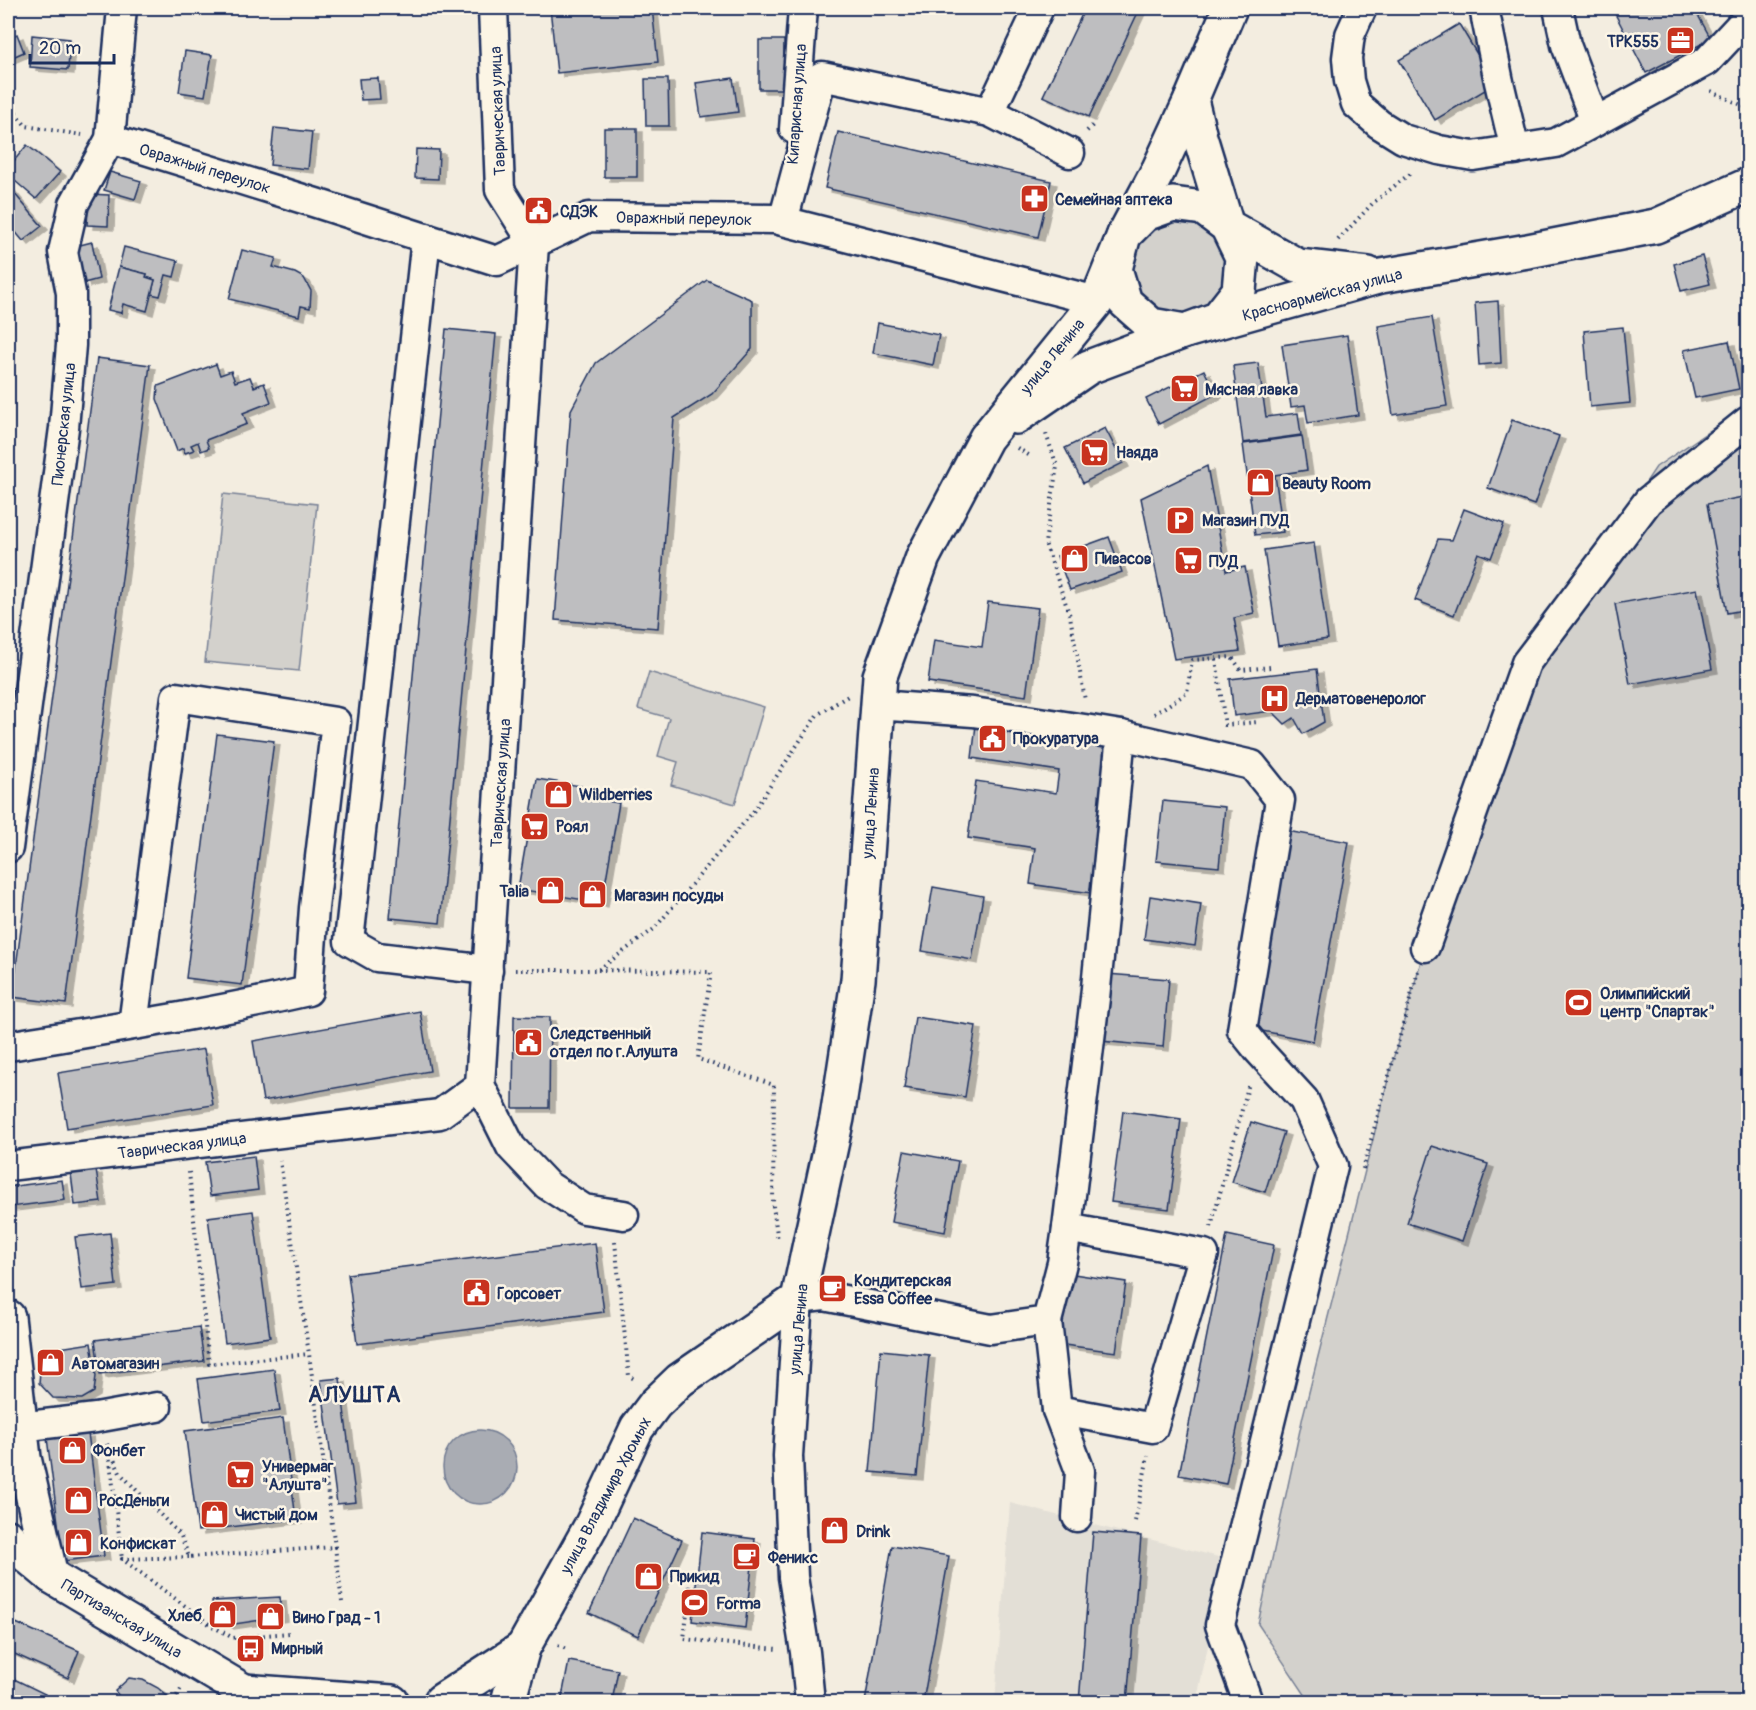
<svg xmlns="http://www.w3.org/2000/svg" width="1756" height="1710" font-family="Pangolin,sans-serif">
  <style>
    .built { fill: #e3dfd6 }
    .green { fill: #d3d1cc; stroke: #778095; stroke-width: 1.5 }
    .water { fill: #a9acb3; stroke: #707a91; stroke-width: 1.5 }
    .building { fill: #bebec0; stroke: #1b2f5e; stroke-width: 1.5; filter: url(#shadow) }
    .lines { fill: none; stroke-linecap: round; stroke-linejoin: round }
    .minor-casing { stroke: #1b2f5e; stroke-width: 33 }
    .major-casing { stroke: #1b2f5e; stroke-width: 38 }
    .path { stroke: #1b2f5e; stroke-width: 4; stroke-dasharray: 1.5 4.5; stroke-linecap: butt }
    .minor { stroke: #fcf5e5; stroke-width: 28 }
    .major { stroke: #fcf5e5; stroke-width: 33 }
    .labels { text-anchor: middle; stroke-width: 5; stroke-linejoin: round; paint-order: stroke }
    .poi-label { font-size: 16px; font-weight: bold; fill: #1b2f5e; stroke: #fcf5e5; text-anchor: start }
    .street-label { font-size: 16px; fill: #1b2f5e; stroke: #fcf5e5 }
    .district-label { font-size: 22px; font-weight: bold; letter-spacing: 1.5px; fill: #1b2f5e; stroke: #fcf5e5 }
  </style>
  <defs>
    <filter id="shadow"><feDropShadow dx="6" dy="4" stdDeviation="0" flood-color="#0004"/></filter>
  </defs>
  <rect width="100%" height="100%" fill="#f3ede0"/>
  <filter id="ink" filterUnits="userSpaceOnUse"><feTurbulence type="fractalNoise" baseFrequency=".0167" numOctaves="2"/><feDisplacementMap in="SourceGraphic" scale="12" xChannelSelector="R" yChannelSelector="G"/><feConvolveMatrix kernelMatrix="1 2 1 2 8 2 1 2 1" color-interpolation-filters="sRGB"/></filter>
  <g filter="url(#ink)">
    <path class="built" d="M1010,1503L1226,1559L1198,1694L1217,1702H995Z"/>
    <g class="green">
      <path d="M1182,211L1228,237L1231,292L1186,323L1135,302L1126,249L1134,233Z"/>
      <path d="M1748,405V1702H1310L1258,1624L1303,1416L1394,1056L1425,947L1526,663L1656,467Z"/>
      <path d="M223,494L317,504L299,671L205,662Z"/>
      <path d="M649,672L764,707L735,804L671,785L678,762L658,756L669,718L638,709Z"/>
    </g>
    <circle class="water" cx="480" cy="1467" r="37"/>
    <g class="building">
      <path d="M550,8H652L658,62L557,73Z"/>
      <path d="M1085,8H1140L1089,117L1043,96Z"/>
      <path d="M1612,8H1694L1711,39L1646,73Z"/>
      <path d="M1459,24L1495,84L1435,120L1399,60Z"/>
      <path d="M17,34L24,52L8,59V38Z"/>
      <path d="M32,35L70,39L68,70L30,67Z"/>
      <rect x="759" y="40" width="25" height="49"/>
      <path d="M185,51L212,55L205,96L179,92Z"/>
      <path d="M378,78L380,99L361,100L359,79Z"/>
      <path d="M733,78L738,112L701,117L696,83Z"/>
      <path d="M645,79H668L669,126H646Z"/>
      <path d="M274,128L312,132L308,169L270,165Z"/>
      <rect x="604" y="128" width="33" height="49"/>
      <path d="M838,132L1051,181L1038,237L825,188Z"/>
      <path d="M27,145L60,172L36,199L8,175V168Z"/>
      <path d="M416,149L439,150L438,179L415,178Z"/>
      <path d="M110,172L141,181L135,199L104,190Z"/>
      <path d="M8,186L42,226L23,241L8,223Z"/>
      <path d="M89,194L109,195L108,226L87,225Z"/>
      <path d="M92,242L99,279L84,283L76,246Z"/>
      <path d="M124,247L178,261L174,277L166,275L160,296L151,294L155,280L146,277L147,274L119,267Z"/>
      <path d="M242,250L276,258L273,267L295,273L304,278L311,291L310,308L301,306L299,316L229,299Z"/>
      <path d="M1702,256L1710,284L1681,291L1674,264Z"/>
      <path d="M119,267L147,274L146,277L155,280L147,311L123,304L121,313L108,310Z"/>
      <path d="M707,280L752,300V349L712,394L674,418L658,628L555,620L571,410L596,363Z"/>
      <path d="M1498,301L1501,363L1479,365L1475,303Z"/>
      <path d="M1432,317L1447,406L1393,415L1378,326Z"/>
      <path d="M878,323L939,335L933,365L873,353Z"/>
      <path d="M1623,327L1630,403L1590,407L1584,331Z"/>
      <path d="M446,329L496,334L440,923L390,918Z"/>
      <path d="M1347,335L1358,415L1308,423L1305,405L1291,407L1282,345Z"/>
      <path d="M1729,341L1739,389L1695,398L1684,350Z"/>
      <path d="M97,358L150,365L66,1004L12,997Z"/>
      <path d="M1258,363L1266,417L1298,413L1301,435L1243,443L1233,366Z"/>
      <path d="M216,364L220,375L231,371L235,382L250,377L254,387L264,383L271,402L243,413L247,424L206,440L209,448L201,451L198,442L191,445L194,450L185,453L183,448L177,451L157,399L158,386Z"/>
      <path d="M1204,370L1216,394L1159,424L1146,399Z"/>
      <path d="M1512,420L1559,436L1534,505L1488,488Z"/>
      <path d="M1105,428L1123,463L1083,483L1065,448Z"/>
      <path d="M1302,436L1307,470L1275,475L1283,532L1255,535L1243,444Z"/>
      <path d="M1207,466L1226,571L1245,567L1254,613L1234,618L1240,651L1174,659L1141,498Z"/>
      <path d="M1748,496V609L1727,613L1707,504Z"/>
      <path d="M1464,509L1504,524L1491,558L1478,553L1454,615L1415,600L1438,539L1452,540Z"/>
      <path d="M1109,537L1122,572L1070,590L1057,556Z"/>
      <path d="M1314,543L1328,639L1278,646L1264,550Z"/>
      <path d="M1697,589L1712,669L1630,684L1615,604Z"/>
      <path d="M988,602L1038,608L1026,696L928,682L934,640L982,647Z"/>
      <path d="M1317,669L1324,722L1303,734L1294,718L1285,724L1272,711L1234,716L1230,679Z"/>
      <path d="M976,725L1112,744L1091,893L1030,884L1035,848L968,838L976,781L1056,793L1059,771L972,758Z"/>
      <path d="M217,734L274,741L242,985L186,978Z"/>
      <path d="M537,779L581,786L579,796L619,803L602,903L518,889Z"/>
      <path d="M1163,801L1225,807L1219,867L1156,861Z"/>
      <path d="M1287,831L1349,842L1313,1041L1252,1029Z"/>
      <path d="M933,887L983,896L972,960L922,951Z"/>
      <path d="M1150,896L1201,904L1195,946L1144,939Z"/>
      <path d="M1107,974L1169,979L1163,1047L1101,1041Z"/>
      <path d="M420,1011L430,1071L263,1101L253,1041Z"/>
      <path d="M514,1016L550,1017L549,1108H513Z"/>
      <path d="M915,1017L976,1026L965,1097L904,1088Z"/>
      <path d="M204,1049L213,1105L67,1128L58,1073Z"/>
      <path d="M1123,1111L1181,1119L1169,1209L1111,1202Z"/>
      <path d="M1251,1122L1284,1132L1265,1192L1232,1182Z"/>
      <path d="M1432,1146L1488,1164L1462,1241L1407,1223Z"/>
      <path d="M904,1151L958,1161L945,1232L891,1222Z"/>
      <path d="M254,1156L258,1190L210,1196L205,1162Z"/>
      <path d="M96,1170L101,1202L75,1205L71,1174Z"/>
      <path d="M62,1180L65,1200L10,1207L8,1187Z"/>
      <path d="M253,1211L270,1337L225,1343L208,1217Z"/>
      <path d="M110,1233L116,1285L82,1289L75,1237Z"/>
      <path d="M1227,1235L1274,1245L1226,1484L1179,1475Z"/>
      <path d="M595,1243L604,1312L357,1344L348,1274Z"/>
      <path d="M1067,1273L1126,1282L1116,1352L1057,1344Z"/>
      <path d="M199,1327L204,1361L100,1374L95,1340Z"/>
      <path d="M91,1343L96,1376L94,1392L82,1399L53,1398L39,1383L41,1360L47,1350Z"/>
      <path d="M881,1350L929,1355L917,1476L870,1472Z"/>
      <path d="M274,1369L280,1411L204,1421L198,1379Z"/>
      <path d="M340,1378L356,1502L337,1504L321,1380Z"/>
      <path d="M283,1418L296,1519L198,1531L185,1431Z"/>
      <path d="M88,1433L104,1556L63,1561L47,1438Z"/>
      <path d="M633,1518L682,1540L638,1636L589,1613Z"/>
      <path d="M702,1532L755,1539L745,1628L692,1621Z"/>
      <path d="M1093,1532L1141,1536L1127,1702H1079Z"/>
      <path d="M892,1546L949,1556L923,1702H865Z"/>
      <path d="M280,1597L282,1617L228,1625L214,1616L212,1601Z"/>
      <path d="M16,1623L79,1651L68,1678L8,1651V1642Z"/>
      <path d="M569,1661L618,1670L612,1702H561Z"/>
      <path d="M8,1676L45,1694L41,1702H8Z"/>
      <path d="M129,1678L143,1680L158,1688L169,1698L172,1702H124L115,1691Z"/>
    </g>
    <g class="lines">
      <defs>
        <g id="minor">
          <path d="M1362,8L1350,35L1347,58L1349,81L1356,104L1379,124L1403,139L1439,150L1473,156L1556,143L1707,61L1748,17"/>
          <path d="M1484,8L1499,82L1515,150"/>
          <path d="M1558,8L1566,45L1595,122"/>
          <path d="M990,112L1070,153"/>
          <path d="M794,129L803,8"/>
          <path d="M110,139L316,203L497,261L589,217L775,219L1097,301"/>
          <path d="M783,221L822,76L990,112L1039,8"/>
          <path d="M426,238L349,941L377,957L488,970"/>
          <path d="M877,705L973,712L1091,730L1121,735L1252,765L1280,800L1242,1030L1258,1050L1304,1100L1333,1166L1220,1625L1248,1702"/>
          <path d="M8,848L64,428L71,345V293L63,252L74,204L110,139L122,8"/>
          <path d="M1425,947L1526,663L1648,501L1748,421"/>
          <path d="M8,1046C108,1029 209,1014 308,991L314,908L336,722L176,697L133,1025"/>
          <path d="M480,1085L511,1147L547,1185L584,1209L624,1215"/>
          <path d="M8,1166L440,1114L480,1085L534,244L500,190L493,8"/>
          <path d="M1047,1321L1057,1410L1080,1471L1077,1517"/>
          <path d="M1057,1410L1153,1428L1204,1254L1067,1228"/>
          <path d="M20,1427L96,1418L157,1407"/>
          <path d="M810,1702L805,1652L793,1577L788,1456L798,1299L824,1296L991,1329L1047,1321L1062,1263L1067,1228L1095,998L1121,735"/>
        </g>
        <g id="major">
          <path d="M1191,100L1200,137L1227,226L1242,257L1239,291L1217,319L1185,331L1151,325L1125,302L1115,269L1124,235L1145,214L1173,204L1203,208L1227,226L1298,266L1368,274"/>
          <path d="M1016,417L1089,367L1185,331L1381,276L1528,251L1656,226L1748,185"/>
          <path d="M8,1317L24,1458L51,1576"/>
          <path d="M8,1537L20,1550L51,1576L244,1691L261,1702"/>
          <path d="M244,1691L392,1702"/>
          <path d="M441,1701L523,1648"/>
          <path d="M508,1702L523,1648L592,1524L637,1428L655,1404L680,1380L798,1299L837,1118L858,980L880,676L923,557L986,438L1097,301L1124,235L1158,171L1191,100L1230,8"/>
        </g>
      </defs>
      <use href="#minor" class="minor-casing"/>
      <use href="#major" class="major-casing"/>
      <g class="path">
        <path d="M1711,91L1748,108"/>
        <path d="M8,104L26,126L82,135"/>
        <path d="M1087,131L1094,124"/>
        <path d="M1338,240L1373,203L1412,172"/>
        <path d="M1046,434L1057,466L1045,543L1070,616L1085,700"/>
        <path d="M1017,448L1032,457"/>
        <path d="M1216,659L1225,725L1258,722"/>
        <path d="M1154,714L1187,693L1192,660L1232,657L1241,670L1271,667"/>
        <path d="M515,970H598L654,929L753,812L817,715L848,696"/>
        <path d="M598,970L711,972L698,1059L774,1085L773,1206L778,1241"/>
        <path d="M1363,1169L1418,971"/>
        <path d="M189,1172L209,1364L309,1354"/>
        <path d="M1211,1227L1249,1083"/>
        <path d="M615,1242L629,1376L636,1380"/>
        <path d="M107,1444L120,1473L181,1536L189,1557L335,1547L309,1354L280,1161"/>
        <path d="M109,1453L122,1559"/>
        <path d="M1135,1521L1148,1456"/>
        <path d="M335,1547L342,1602"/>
        <path d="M189,1557L122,1559L212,1626L233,1638L289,1633"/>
        <path d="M690,1586L684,1639L777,1649"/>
        <path d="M558,1645L568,1650"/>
        <path d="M177,1696L181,1688"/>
      </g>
      <use href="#minor" class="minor"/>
      <use href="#major" class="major"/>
    </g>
  </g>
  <defs>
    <symbol id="office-square" viewBox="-11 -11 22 22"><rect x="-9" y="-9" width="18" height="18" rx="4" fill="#c8321e" stroke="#fcf5e5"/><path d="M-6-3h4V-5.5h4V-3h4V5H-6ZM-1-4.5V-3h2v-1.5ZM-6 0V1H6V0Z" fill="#fff"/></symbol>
    <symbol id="pharmacy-square" viewBox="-11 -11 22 22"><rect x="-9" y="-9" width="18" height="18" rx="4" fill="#c8321e" stroke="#fcf5e5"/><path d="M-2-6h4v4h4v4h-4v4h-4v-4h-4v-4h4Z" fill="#fff"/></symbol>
    <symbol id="civic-square" viewBox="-11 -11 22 22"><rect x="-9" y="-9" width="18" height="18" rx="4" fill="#c8321e" stroke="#fcf5e5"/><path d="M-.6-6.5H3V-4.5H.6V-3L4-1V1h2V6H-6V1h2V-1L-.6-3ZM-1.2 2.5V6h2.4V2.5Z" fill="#fff"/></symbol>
    <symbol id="supermarket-square" viewBox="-11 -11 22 22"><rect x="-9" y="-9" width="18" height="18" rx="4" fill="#c8321e" stroke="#fcf5e5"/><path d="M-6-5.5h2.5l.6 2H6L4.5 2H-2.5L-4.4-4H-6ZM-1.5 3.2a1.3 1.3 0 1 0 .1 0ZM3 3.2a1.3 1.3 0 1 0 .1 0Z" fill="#fff"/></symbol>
    <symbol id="shop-square" viewBox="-11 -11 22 22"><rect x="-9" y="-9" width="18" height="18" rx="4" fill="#c8321e" stroke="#fcf5e5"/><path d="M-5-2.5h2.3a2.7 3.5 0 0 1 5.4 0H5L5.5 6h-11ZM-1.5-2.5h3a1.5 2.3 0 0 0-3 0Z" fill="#fff"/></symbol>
    <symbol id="parking-square" viewBox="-11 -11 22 22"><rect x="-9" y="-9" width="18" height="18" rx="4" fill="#c8321e" stroke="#fcf5e5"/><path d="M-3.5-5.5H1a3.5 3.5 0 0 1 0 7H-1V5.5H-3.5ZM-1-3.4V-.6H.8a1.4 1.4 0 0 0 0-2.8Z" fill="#fff"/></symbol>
    <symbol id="hospital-square" viewBox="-11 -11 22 22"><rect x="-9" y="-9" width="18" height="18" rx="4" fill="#c8321e" stroke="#fcf5e5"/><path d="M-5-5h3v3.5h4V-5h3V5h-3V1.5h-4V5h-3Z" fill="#fff"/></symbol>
    <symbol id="stadium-square" viewBox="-11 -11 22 22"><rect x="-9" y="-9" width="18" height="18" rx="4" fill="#c8321e" stroke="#fcf5e5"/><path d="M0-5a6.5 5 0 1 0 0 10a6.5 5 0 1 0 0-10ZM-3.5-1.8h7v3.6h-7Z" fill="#fff"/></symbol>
    <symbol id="cafe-square" viewBox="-11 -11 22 22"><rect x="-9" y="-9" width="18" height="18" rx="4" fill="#c8321e" stroke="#fcf5e5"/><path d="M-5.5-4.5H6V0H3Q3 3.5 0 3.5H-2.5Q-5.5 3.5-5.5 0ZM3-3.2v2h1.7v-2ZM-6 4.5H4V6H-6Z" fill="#fff"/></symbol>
    <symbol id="bus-square" viewBox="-11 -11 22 22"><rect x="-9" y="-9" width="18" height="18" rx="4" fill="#c8321e" stroke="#fcf5e5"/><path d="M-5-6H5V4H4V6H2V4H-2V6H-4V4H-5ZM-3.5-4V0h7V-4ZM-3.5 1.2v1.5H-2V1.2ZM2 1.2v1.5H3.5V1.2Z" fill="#fff"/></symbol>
  </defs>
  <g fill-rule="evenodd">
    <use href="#office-square" x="1664" y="24" width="33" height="33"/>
    <use href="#pharmacy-square" x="1018" y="182" width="33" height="33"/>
    <use href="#civic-square" x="522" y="194" width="33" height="33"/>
    <use href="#supermarket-square" x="1168" y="372" width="33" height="33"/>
    <use href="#supermarket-square" x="1078" y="436" width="33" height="33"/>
    <use href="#shop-square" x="1244" y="466" width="33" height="33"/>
    <use href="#parking-square" x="1164" y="504" width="33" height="33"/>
    <use href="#shop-square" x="1058" y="542" width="33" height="33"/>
    <use href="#supermarket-square" x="1172" y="544" width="33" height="33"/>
    <use href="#hospital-square" x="1258" y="682" width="33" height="33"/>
    <use href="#civic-square" x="976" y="722" width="33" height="33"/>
    <use href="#shop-square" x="542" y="778" width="33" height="33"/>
    <use href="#supermarket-square" x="518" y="810" width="33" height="33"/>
    <use href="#shop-square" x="534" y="874" width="33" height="33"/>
    <use href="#shop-square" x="576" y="878" width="33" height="33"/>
    <use href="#stadium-square" x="1562" y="986" width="33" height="33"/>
    <use href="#civic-square" x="512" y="1026" width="33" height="33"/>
    <use href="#cafe-square" x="816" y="1272" width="33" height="33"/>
    <use href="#civic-square" x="460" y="1276" width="33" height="33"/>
    <use href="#shop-square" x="34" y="1346" width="33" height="33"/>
    <use href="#shop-square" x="56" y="1434" width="33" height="33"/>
    <use href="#supermarket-square" x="224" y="1458" width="33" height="33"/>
    <use href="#shop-square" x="62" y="1484" width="33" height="33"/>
    <use href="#shop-square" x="198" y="1498" width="33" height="33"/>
    <use href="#shop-square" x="818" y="1514" width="33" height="33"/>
    <use href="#shop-square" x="62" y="1526" width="33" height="33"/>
    <use href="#cafe-square" x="730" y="1540" width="33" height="33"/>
    <use href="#shop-square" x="632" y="1560" width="33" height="33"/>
    <use href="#stadium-square" x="678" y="1586" width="33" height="33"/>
    <use href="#shop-square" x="206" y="1598" width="33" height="33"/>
    <use href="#shop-square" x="254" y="1600" width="33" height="33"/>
    <use href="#bus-square" x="234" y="1632" width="33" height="33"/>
  </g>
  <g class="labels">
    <g class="poi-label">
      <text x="1659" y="47" text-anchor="end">ТРК555</text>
      <text x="1055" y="205">Семейная аптека</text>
      <text x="560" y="217">СДЭК</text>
      <text x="1205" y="395">Мясная лавка</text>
      <text x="1116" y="458">Наяда</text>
      <text x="1282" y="489">Beauty Room</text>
      <text x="1202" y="526">Магазин ПУД</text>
      <text x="1095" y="564">Пивасов</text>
      <text x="1209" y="567">ПУД</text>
      <text x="1296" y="704">Дерматовенеролог</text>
      <text x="1013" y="744">Прокуратура</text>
      <text x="579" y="800">Wildberries</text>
      <text x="556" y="832">Роял</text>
      <text x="529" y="897" text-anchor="end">Talia</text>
      <text x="614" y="901">Магазин посуды</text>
      <text x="1600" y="999">Олимпийский<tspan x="1600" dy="18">центр "Спартак"</tspan></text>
      <text x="550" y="1039">Следственный<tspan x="550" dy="18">отдел по г.Алушта</tspan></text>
      <text x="854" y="1286">Кондитерская<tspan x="854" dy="18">Essa Coffee</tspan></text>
      <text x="497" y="1299">Горсовет</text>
      <text x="71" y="1369">Автомагазин</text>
      <text x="93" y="1456">Фонбет</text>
      <text x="262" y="1472">Универмаг<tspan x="262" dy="18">"Алушта"</tspan></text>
      <text x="99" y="1506">РосДеньги</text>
      <text x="235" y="1520">Чистый дом</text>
      <text x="856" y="1537">Drink</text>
      <text x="100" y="1549">Конфискат</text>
      <text x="768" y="1563">Феникс</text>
      <text x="670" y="1582">Прикид</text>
      <text x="716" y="1609">Forma</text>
      <text x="202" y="1621" text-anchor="end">Хлеб</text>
      <text x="292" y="1623">Вино Град - 1</text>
      <text x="271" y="1654">Мирный</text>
    </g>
    <g class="street-label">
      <text transform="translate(796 104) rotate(-86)" y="6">Кипарисная улица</text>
      <text transform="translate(497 111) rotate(-92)" y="6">Таврическая улица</text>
      <text transform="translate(205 168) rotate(17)" y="6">Овражный переулок</text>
      <text transform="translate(684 218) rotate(1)" y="6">Овражный переулок</text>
      <text transform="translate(1322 294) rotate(-15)" y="6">Красноармейская улица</text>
      <text transform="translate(1052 356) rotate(-51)" y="6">улица Ленина</text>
      <text transform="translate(63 424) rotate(-84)" y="6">Пионерская улица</text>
      <text transform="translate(500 783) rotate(-86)" y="6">Таврическая улица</text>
      <text transform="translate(870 813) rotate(-86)" y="6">улица Ленина</text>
      <text transform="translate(182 1145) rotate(-7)" y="6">Таврическая улица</text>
      <text transform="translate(798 1329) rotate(-85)" y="6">улица Ленина</text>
      <text transform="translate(605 1495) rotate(-62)" y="6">улица Владимира Хромых</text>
      <text transform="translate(122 1618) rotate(31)" y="6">Партизанская улица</text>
    </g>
    <g class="district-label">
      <text x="355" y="1402">АЛУШТА</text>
    </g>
  </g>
  <rect width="1756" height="1710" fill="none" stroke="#fcf5e5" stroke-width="30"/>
  <rect x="15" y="15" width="1726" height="1680" fill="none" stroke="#1b2f5e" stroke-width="2" filter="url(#ink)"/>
  <path d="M30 54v9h84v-9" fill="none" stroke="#1b2f5e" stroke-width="3"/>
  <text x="39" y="54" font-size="18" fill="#1b2f5e" stroke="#fcf5e5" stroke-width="4.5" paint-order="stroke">20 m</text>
</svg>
